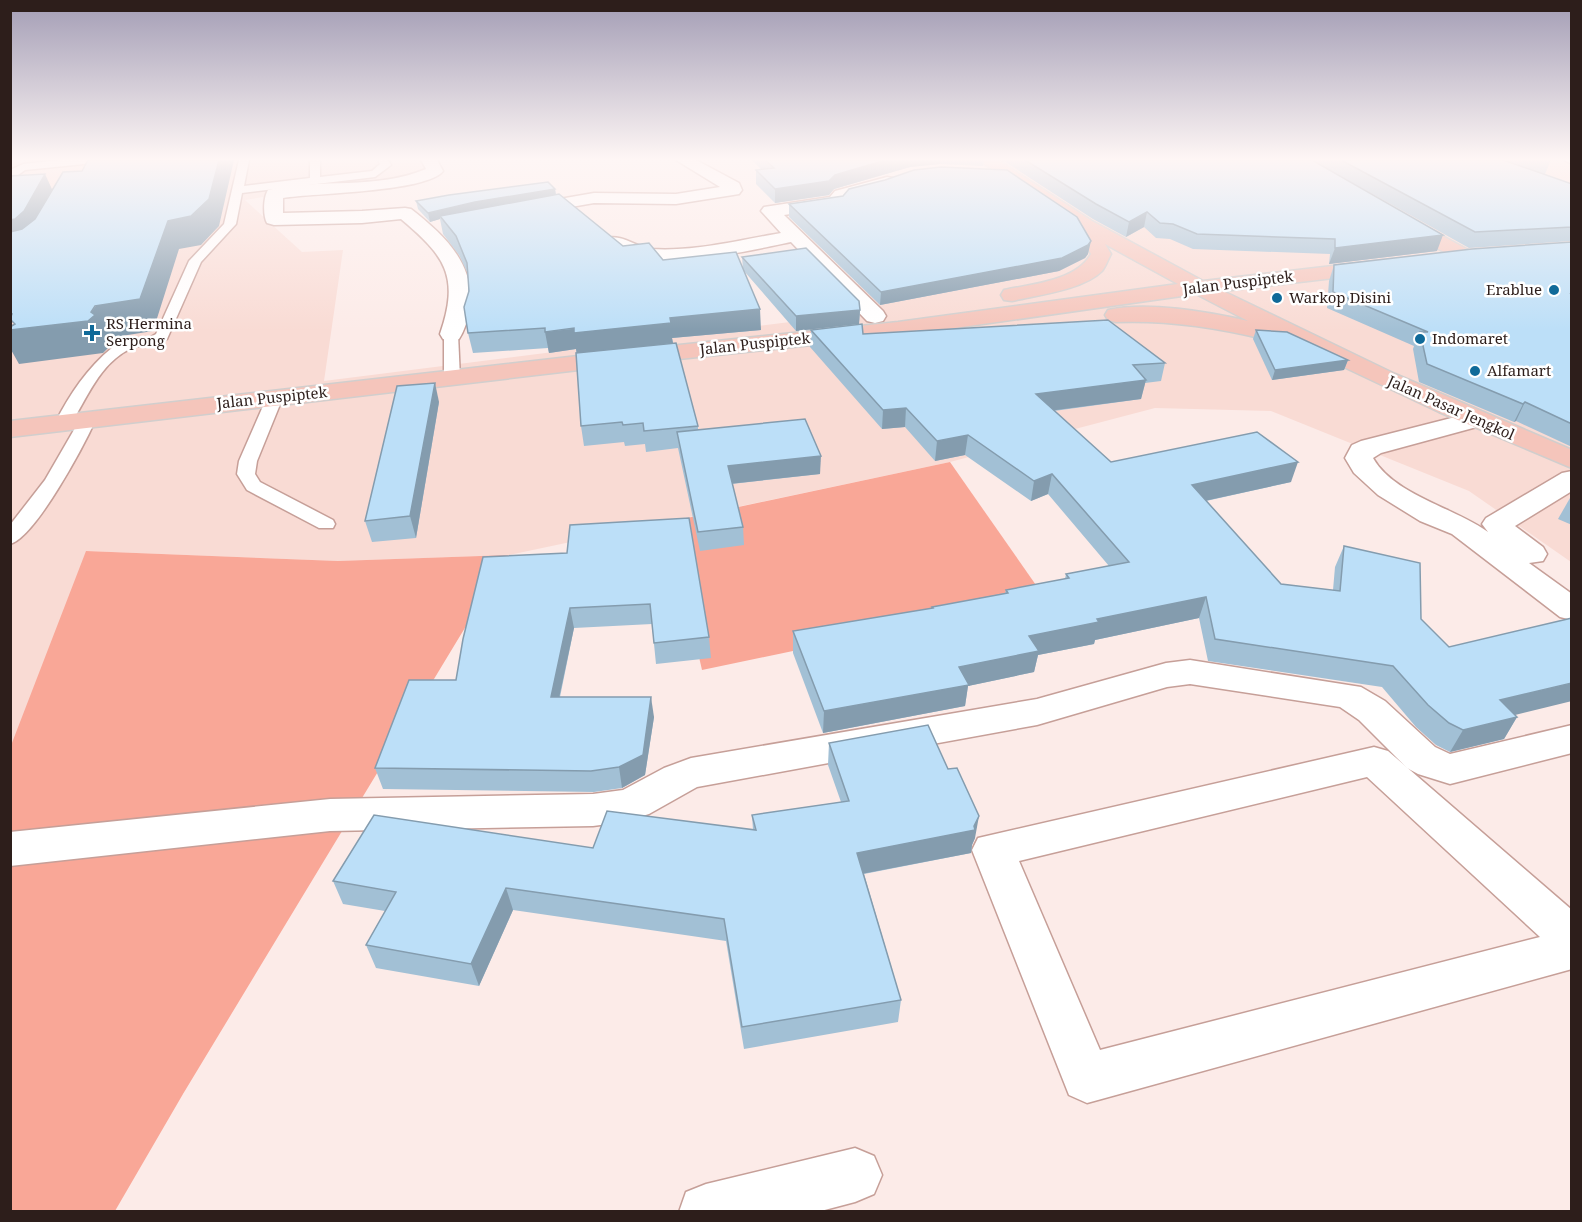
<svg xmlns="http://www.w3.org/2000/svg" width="1582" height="1222" font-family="'Noto Serif',serif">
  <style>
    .built { fill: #f9dbd4 }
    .forest { fill: #f9a797 }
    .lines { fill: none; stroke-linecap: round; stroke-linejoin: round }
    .lane-casing { stroke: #c69f98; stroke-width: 3 }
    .street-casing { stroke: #c69f98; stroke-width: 3 }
    .primary-casing { stroke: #d1cecd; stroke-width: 3 }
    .lane { fill: #fff; fill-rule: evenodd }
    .street { fill: #fff; fill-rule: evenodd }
    .primary { fill: #f5c5bb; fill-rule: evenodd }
    .wall { fill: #a2c0d5 }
    .shaded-wall { fill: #849cae }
    .building { fill: #bcdff8; stroke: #849cae; stroke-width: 1.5 }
    .poi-dot { fill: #106a99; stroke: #fff; stroke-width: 2 }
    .labels { text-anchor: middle; stroke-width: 5; stroke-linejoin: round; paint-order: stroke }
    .far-street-label { font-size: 15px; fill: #2d1e1b; stroke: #fff }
    .far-poi-label { font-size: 15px; fill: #2d1e1b; stroke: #fff; text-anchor: start }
  </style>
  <rect width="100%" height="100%" fill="#fcebe8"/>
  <path class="built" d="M29,160H422L427,169L422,178L322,187L245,200L302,252L343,250L324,381L846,315L828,289L1004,258L1031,199L975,160H1571V562L1469,491L1271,411L1155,408L950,462L509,555L338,561L87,551L11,748V164Z"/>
  <g class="forest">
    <path d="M950,462L1045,598L702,670L668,522Z"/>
    <path d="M86,551L338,561L509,555L183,1094L115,1211H11L10,748Z"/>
  </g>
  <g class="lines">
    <defs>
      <g id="lane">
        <path d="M61,160H99L94,163L25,170L10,181V170L23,164Z"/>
        <path d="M239,160H249L244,186L310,178V160H320V177L372,171L380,164L378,160H388L391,165L375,177L242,193L236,224L201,262L167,339C152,348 144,343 132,348C99,363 87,399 69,427H57L55,423C70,394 87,368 113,347L107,343L109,340L149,338L156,334L189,261L224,224Z"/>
        <path d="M1564,160H1572V164Z"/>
        <path d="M451,330L458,334L460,379L452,384L444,379V334Z"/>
        <path d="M275,392L283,397L257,461L255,474L260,482L333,520L335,524L333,528H319L247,490L237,474L239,461L267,397Z"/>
        <path d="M88,414L96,419C85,444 35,538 10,544V525L45,480L82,416Z"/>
      </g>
      <g id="street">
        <path d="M421,160H437L443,171C427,192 314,193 283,198V213L362,211L405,208L411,209C444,235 475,263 470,308C468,318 465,330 459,339L451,341L443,339L440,334C460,276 445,256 401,219L362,223L274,225L267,223C263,216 263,198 268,190C319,178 377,190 426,169Z"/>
        <path d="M676,160H696L739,183L742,190L739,194L733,195L676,204L594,203L525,215L519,214L516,210L519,206L525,205L594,193L676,194L720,187Z"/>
        <path d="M887,177L893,178L896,182L893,186L847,199L842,206L784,215L883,311L886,316L883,321L875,323L867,321L791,242C752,250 630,280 604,242L607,238C622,234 636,247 651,249C694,252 739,240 781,233L761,211L764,207L830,197L835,191Z"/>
        <path d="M1475,412L1484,415L1488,420L1484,425L1381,453L1373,458C1394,495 1455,508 1488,532L1482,524L1486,518L1562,473L1572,471V491L1515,526L1543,547L1547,554L1543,561L1529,563L1572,594V620L1560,617L1452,534L1420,521L1378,495L1354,473L1345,458L1352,445L1361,441Z"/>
        <path d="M1190,660L1361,687L1385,701L1435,747L1450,754L1572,725V753L1450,784L1418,774L1407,768L1359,720L1340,707L1190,684L1167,687L1037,725L697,787L649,814L623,822L593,826L330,831L10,866V832L330,799L593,794L623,790L664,768L691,758L1037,699L1166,663Z"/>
        <path d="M1374,747L1388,751L1572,910V969L1087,1103L1069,1095L972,850L978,838ZM1367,777L1540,937L1100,1050L1019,861Z"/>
        <path d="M855,1148L874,1156L882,1175L874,1194L855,1202L817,1212H679L686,1192L706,1184Z"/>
      </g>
      <g id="primary">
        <path d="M979,160H998L1092,221L1203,281L1376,261L1383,263L1386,267L1383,271L1376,273L1223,291L1395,374L1572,450V468L1439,412L1274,334L1264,339C1215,327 1167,320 1116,322L1108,320L1105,315L1108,310C1146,301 1210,312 1248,321L1196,294L898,336L613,366L10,437V421L613,352L898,322L1178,284L1105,244L1111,254C1108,259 1106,266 1102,271C1083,290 1037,295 1012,301L1004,300L1001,295L1004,290C1032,284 1076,281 1091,254L1077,228Z"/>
        <path d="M1402,214L1472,252L1475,256L1472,260H1458L1395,224L1393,220L1395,216Z"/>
      </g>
    </defs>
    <use href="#lane" class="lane-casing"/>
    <use href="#street" class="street-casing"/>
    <use href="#primary" class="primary-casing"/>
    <use href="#lane" class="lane"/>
    <use href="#street" class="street"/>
    <use href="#primary" class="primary"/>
  </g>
  <g class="wall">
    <path d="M752,160H984L983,166L940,164L910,167L834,189L829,195L775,203L756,184V170H762Z"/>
    <path d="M1002,160H1312L1437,251L1329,264L1330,254L1193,249L1170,239L1156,238L1144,227L1126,237L1093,219Z"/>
    <path d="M1312,160H1551L1545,174L1572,184V241L1469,248Z"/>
    <path d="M555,189L556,194L623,246L663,260L743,269L742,257L860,310L859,324L796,331L744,271L761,330L672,338L673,343L698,426V430L820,474L732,484L743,527L744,545L700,551L678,448L646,452L645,444L625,446L624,442L584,446L581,426L576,349L549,353L548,348L473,353L468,333V274L459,255L443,234L440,219L430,222L418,209L416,201Z"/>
    <path d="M789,204L1088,254L1085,258L1059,271L880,305L789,217Z"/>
    <path d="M1572,242V447L1516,421L1514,422L1419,382L1413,349L1414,346L1327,308L1329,281L1334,265Z"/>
    <path d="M811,330L1165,363L1161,381L1145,383L1141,399L1054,411L1111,462L1291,482L1206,501L1281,584L1333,590L1335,567L1344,546L1421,619L1517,717L1504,739L1450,752L1436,745L1416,727L1382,687L1208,661L1199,618L1095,640L1094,644L1038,655L1034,672L968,686L965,706L823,733L793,653V631L931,609L932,607L1005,593L1006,590L1065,579L1066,574L1109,566L1048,494L1031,501L965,455L935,461L905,427L882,429L810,347Z"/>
    <path d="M1256,330L1348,360L1344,370L1272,380L1253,339Z"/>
    <path d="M439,402L416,538L372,542L365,521Z"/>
    <path d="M1572,497V525L1558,519L1570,498Z"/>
    <path d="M567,553L709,637L711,658L656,664L652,624L574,628L560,697L654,717L645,775L622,788L594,792L383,789L375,768L456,680Z"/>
    <path d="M829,743L975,838L972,845L971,853L864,874L901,1000L898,1022L744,1049L726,941L513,910L479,986L376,968L366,945L385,911L343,904L333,881L593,848L753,830L752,815L841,802L828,765Z"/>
  </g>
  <g class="shaded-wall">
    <path d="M219,160H234L219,226L201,245L179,249L153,331L109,338L107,341L109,347L103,353L19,364L10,348V320L15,330V324L10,319V314L91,312Z"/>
    <path d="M886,160H940V164L910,167L834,189L829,195L775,203V189Z"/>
    <path d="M45,174L57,200L10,253V220Z"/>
    <path d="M555,189L556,197L440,216V219L430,222L428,213L475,202Z"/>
    <path d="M1147,212L1144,227L1126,237L1129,222Z"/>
    <path d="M1443,235L1437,251L1329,264L1335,248Z"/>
    <path d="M1091,241L1088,254L1085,258L1059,271L880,305L881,292Z"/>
    <path d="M760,309L761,330L672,338L673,343L577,354L576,349L549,353L545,332L670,318Z"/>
    <path d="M860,310L859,324L796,331V316Z"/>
    <path d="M1348,360L1344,370L1272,380L1275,370Z"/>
    <path d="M1146,380L1141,399L1033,413L1036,394Z"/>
    <path d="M435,383L439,402L416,538L410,516Z"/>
    <path d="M1525,402L1516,421L1514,422L1523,404Z"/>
    <path d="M906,408L905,427L882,429L883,410Z"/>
    <path d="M968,435L965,455L935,461L937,441Z"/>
    <path d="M821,456L820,474L729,484L728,466Z"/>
    <path d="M1298,462L1291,482L1186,505L1192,485Z"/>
    <path d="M1052,474L1048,494L1031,501L1034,481Z"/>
    <path d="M1206,597L1199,618L1095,640L1094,644L1038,655L1034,672L968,686L965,706L823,733L824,711L959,667L1029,636L1097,619Z"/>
    <path d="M570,608L574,628L555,717L551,697Z"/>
    <path d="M1572,683V701L1487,722L1500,700Z"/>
    <path d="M651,697L654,717L645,775L622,788L619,767Z"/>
    <path d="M1517,717L1504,739L1450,752L1463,730Z"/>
    <path d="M979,816L975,838L972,845L971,853L856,875L857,853L974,826Z"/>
    <path d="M506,888L513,910L479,986L471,964Z"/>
  </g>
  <g class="building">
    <path d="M88,160H219L209,199L191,216L168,221L140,299L95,306L91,312L95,315L88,321L10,330V327L15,324L10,319L12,314H10V232L22,229L35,219L63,172L82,171Z"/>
    <path d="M765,160H886L835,175L829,181L775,189L756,170L774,168Z"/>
    <path d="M1025,160H1312L1443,235L1335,248V239L1197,234L1173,224L1160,223L1147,212L1129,222L1096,204Z"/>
    <path d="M1341,160H1503L1572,184V227L1475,232Z"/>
    <path d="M941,167L1007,170L1077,217L1091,241L1088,245L1062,258L881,292L789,204L843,196L849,189L885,180L914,170Z"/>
    <path d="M45,174L24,211L15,219L10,220V176Z"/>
    <path d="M548,182L555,189L475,202L428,213L416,201L449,195Z"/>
    <path d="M559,194L623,246L649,243L663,260L736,252L760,309L670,318L671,323L574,333V328L545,332V328L468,333L464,307L469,291L467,263L456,236L440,216Z"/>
    <path d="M1572,242V294H1571L1572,295V424L1525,402L1523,404L1427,364L1420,332H1428L1333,292L1334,265L1472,249Z"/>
    <path d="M806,248L859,301L860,310L796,316L742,257Z"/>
    <path d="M1108,320L1165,363L1133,365L1146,380L1036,394L1111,462L1257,432L1298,462L1192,485L1281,584L1340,591L1344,546L1420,563L1421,619L1449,647L1572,618V683L1500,700L1517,717L1463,730L1449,723L1428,705L1393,666L1215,639L1206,597L1097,619L1099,622L1029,636L1039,651L959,667L969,685L824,711L793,631L933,608L932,607L1008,593L1006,590L1069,578L1066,574L1129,562L1052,474L1034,481L968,435L937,441L906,408L883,410L811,330L862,324L863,334Z"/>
    <path d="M1256,330L1287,332L1348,360L1275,370Z"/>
    <path d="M676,343L698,426L644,431L643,423L623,425L622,422L581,426L576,353Z"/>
    <path d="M435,383L410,516L365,521L397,386Z"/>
    <path d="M805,419L821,456L728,466L743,527L698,532L677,432Z"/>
    <path d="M689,518L709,637L654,643L650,604L570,608L551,697H651L643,755L619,767L591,771L375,768L409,680H456L463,639L483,557L567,553L570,525Z"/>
    <path d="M928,725L948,769L957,768L979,816L974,826L975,830L857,853L901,1000L742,1027L724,919L506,888L471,964L366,945L396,892L333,881L374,815L593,848L607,811L756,830L752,815L849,801L829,743Z"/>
  </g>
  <linearGradient id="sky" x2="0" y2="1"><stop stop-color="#a39db5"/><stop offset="0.48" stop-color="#fef6f5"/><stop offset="1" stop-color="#fef6f5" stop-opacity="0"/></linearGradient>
  <rect width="1582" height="331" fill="url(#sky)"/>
  <g class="poi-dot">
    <circle cx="1554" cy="290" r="6"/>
    <circle cx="1277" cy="298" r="6"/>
    <path d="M89 324h6v6h6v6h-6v6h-6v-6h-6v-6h6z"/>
    <circle cx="1420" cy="339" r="6"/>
    <circle cx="1475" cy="371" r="6"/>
  </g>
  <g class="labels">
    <g class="far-street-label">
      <text transform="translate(1238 283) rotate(-7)" y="5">Jalan Puspiptek</text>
      <text transform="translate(755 344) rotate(-6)" y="5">Jalan Puspiptek</text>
      <text transform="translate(272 398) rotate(-6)" y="5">Jalan Puspiptek</text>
      <text transform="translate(1451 408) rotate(24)" y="5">Jalan Pasar Jengkol</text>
    </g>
    <g class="far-poi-label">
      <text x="1542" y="295" text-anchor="end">Erablue</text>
      <text x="1289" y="303">Warkop Disini</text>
      <text x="106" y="329">RS Hermina<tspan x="106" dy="17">Serpong</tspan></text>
      <text x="1432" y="344">Indomaret</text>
      <text x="1487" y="376">Alfamart</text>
    </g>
  </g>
  <rect width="1582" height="1222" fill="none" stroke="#2d1e1b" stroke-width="24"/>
</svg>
